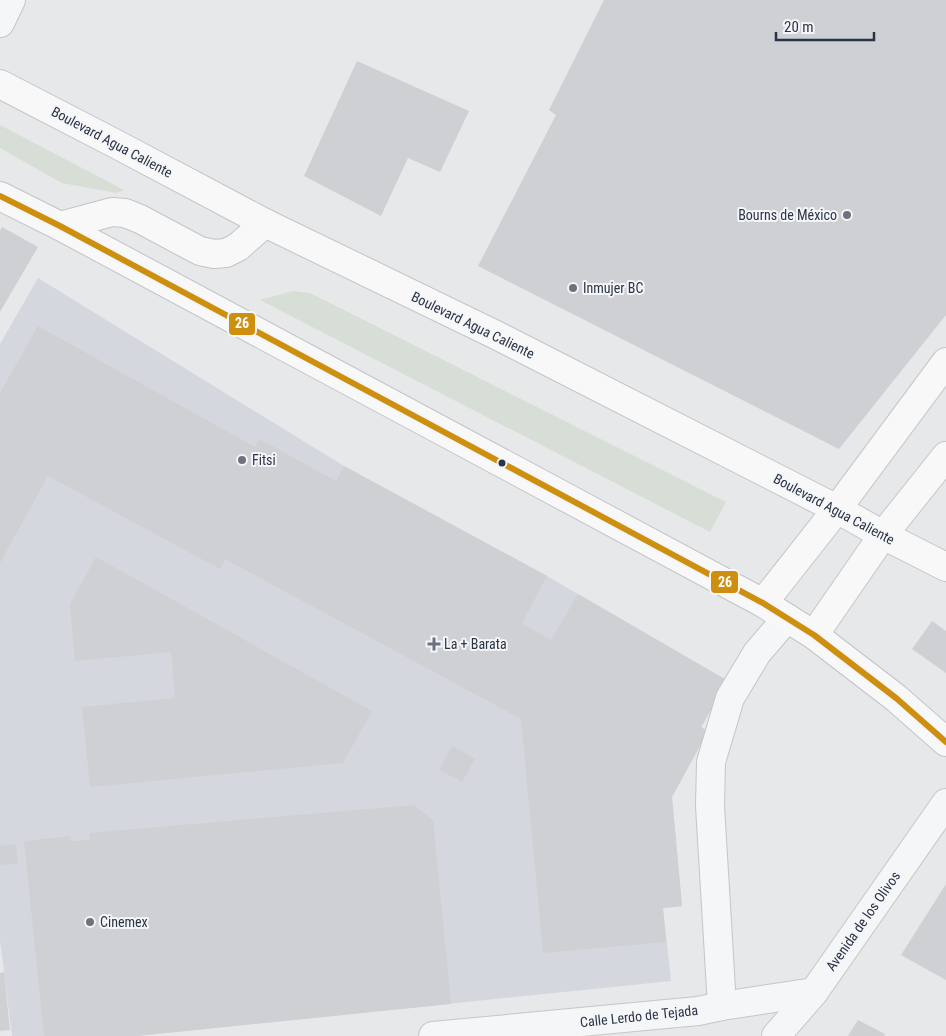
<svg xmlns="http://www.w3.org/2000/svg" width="946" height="1036" font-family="'Roboto Condensed',sans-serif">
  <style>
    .built { fill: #d4d7dd }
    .green { fill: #d6ded6 }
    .building { fill: #ced0d3 }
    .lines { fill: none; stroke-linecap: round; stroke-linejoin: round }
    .minor-casing { stroke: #c4c6c8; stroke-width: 30 }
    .tertiary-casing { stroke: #c4c6c8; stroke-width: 30 }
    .secondary-casing { stroke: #c4c6c8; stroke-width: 30 }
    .primary-casing { stroke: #c2c5c8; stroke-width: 30 }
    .minor { stroke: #f5f6f7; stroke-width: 28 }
    .tertiary { stroke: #f5f6f7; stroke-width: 28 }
    .secondary { stroke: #f8f8f8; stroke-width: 28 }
    .primary { stroke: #f8f8f8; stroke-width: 28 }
    .bus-1-casing { stroke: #f4f6f9; stroke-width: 10 }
    .bus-1 { stroke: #ce8f0e; stroke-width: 6 }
    .poi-dot { fill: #6c737f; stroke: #f4f6f9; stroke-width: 2 }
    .bus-dot { fill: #2b3445; stroke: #f4f6f9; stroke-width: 2 }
    .labels { text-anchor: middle; stroke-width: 4; stroke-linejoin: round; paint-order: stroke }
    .street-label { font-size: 14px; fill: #2b3445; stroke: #f4f6f9 }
    .poi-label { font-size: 14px; fill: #2b3445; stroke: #f4f6f9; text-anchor: start }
    .line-badge { stroke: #f4f6f9; stroke-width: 2 }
    .badge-label { font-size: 14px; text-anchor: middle; font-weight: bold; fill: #fff }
  </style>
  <rect width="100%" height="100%" fill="#e6e8ea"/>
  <path class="built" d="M38,278L344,466L547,576L728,681L701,727L708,731L672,797L682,906L663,908L671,981L137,1036H12L0,940V344Z"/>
  <g class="green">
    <path d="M0,125L124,190L117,193L62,183L0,148Z"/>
    <path d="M293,291L310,293L726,502L710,532L260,300Z"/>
  </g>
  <g class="building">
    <path d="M604,0H946V315L839,449L478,266L556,115L549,110Z"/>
    <path d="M357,61L469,111L440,172L408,158L381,216L304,176Z"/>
    <path d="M2,227L38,247L0,312V231Z"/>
    <path d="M38,326L255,447L259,439L336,481L344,466L547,576L522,623L551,640L578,594L728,681L701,727L708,731L672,797L682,906L663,908L666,942L543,953L521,719L225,559L220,569L48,476L0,563V393Z"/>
    <path d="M96,557L372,711L343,763L90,787L82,707L175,698L171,652L75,661L70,604Z"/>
    <path d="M932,621L946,631V673L912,649Z"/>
    <path d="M452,746L475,759L462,782L439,770Z"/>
    <path d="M414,805L433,820L451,1004L137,1036H44L24,841L70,836L72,841L90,840L89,833Z"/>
    <path d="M16,844L18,863L0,865V846Z"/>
    <path d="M946,884V980L901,955Z"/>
    <path d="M4,972L10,1030L0,1031V973Z"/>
    <path d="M858,1020L885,1034L884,1036H848Z"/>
  </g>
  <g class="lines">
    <defs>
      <g id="minor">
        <path d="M0,23L11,0"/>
        <path d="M722,1006L710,806L711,762L730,698L757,653L787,618"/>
        <path d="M433,1036L698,1011L722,1006L814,992"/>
      </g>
      <path id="tertiary" d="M776,1036L814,992L946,803"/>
      <g id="secondary">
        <path d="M763,603L837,509L946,362"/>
        <path d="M814,635L883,535L946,456"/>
      </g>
      <g id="primary">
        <path d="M0,84L116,144L265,223L496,335L837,509L883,535L946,567"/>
        <path d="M0,196L60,226L763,603L814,635L896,698L946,742"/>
        <path d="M60,226L112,212L125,213L140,219L200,251L214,254L226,253L238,247L265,223"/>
      </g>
    </defs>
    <use href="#minor" class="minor-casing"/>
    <use href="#tertiary" class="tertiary-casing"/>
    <use href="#secondary" class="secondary-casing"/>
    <use href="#primary" class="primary-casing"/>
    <use href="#minor" class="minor"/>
    <use href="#tertiary" class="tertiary"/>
    <use href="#secondary" class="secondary"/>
    <use href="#primary" class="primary"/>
    <defs>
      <path id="bus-1" d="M0,196L60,226L763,603L814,635L896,698L946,742"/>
    </defs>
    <use href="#bus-1" class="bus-1-casing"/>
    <use href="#bus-1" class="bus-1"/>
  </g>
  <g class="poi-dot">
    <circle cx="847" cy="215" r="5"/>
    <circle cx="573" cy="288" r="5"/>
    <circle cx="242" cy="460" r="5"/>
    <path d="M431.5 636.5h5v5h5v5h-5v5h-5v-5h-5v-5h5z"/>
    <circle cx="90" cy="922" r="5"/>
  </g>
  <circle class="bus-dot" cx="502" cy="463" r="4.5"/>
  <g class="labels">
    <g class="street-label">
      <text transform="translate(112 142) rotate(28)" y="5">Boulevard Agua Caliente</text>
      <text transform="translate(473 325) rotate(26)" y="5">Boulevard Agua Caliente</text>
      <text transform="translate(834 509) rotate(28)" y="5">Boulevard Agua Caliente</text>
      <text transform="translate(863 921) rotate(-55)" y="5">Avenida de los Olivos</text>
      <text transform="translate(639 1016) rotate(-6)" y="5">Calle Lerdo de Tejada</text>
    </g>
    <g class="poi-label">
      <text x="837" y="220" text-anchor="end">Bourns de México</text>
      <text x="583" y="293">Inmujer BC</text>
      <text x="252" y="465">Fitsi</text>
      <text x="444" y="649">La + Barata</text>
      <text x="100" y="927">Cinemex</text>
    </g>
  </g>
  <g class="line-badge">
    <rect x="228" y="312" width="28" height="24" rx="5" fill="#ce8f0e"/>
    <rect x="710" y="570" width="29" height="24" rx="5" fill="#ce8f0e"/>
  </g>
  <g class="badge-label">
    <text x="242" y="328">26</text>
    <text x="725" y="587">26</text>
  </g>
  <path d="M776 32v8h98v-8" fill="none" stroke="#2b3445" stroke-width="2.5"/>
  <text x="784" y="32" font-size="15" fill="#2b3445" stroke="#f4f6f9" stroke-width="4" paint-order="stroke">20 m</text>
</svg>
